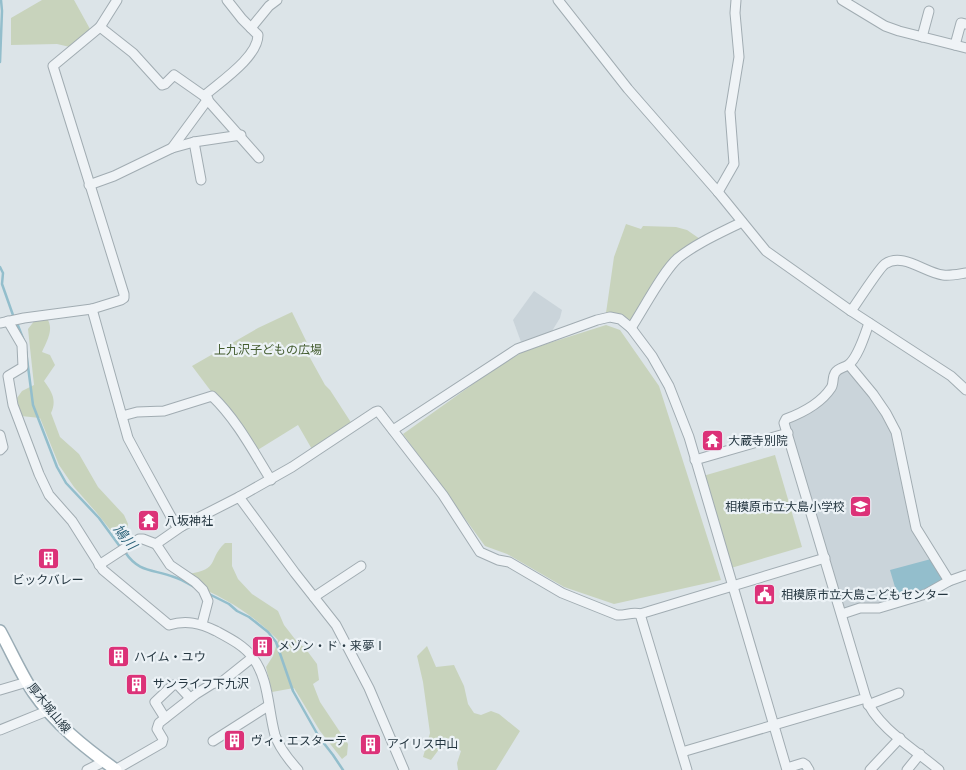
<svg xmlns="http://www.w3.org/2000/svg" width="966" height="770" font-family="'Titillium Web','Noto Sans JP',sans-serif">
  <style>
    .built { fill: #cad4da }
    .green { fill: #c8d3bc }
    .water { fill: #93becc }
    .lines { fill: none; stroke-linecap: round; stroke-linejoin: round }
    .stream { stroke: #93becc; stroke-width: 2.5 }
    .minor-casing { stroke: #a1acb2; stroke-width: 11 }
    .major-casing { stroke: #9aacb5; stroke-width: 14 }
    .minor { stroke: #eff3f6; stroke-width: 9 }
    .major { stroke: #fff; stroke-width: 11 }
    .labels { text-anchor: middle; stroke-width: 4.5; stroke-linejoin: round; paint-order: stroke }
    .park-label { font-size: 12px; fill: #445d30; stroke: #ecf2f6 }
    .poi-label { font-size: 12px; fill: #243640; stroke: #ecf2f6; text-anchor: start }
    .street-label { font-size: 12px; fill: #243640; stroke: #ecf2f6 }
    .water-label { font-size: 14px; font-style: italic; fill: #2a6178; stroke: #ecf2f6 }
  </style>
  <rect width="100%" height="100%" fill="#dce4e8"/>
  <g class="built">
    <path d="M534,291L562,310L560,318L552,331L521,342L513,320Z"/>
    <path d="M850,369L879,407L893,433L915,530L943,578L926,591L881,604L846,609L844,607L787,423L824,398L839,371Z"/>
  </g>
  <g class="green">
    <path d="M42,0H74L90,29L70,47L57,44L11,45V18Z"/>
    <path d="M626,224L641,229L643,226L676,227L687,230L700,239L689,245L633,320C623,321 615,313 606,313L614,257Z"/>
    <path d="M292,312L312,353L309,356L325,385L330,390L352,424L313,451L298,425L256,451L192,366L258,328Z"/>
    <path d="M46,317C55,328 47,341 42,352L50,355L55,365L44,381C52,392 57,400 51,413L60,437L79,454L98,487L124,515L128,524L126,533L120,542L96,512L74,487L59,465L40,418L21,416L17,398L22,391L34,385L28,329L35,320Z"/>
    <path d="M606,325L620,330L659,386L721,580L614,604L564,587L507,554L485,546L403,434L497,367L524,351Z"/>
    <path d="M775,455L802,547L731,568L703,476Z"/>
    <path d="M225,543H232V566L238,579L252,594L278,611L284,625L298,643L305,648L317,664L319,680L313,684L320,702L348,744L347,755L342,759L320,731L294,688L272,692L266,667L273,656L278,640C254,615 224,597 192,584L188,574C221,569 207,560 225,543Z"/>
    <path d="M427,646L436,667L454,665L464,686L468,704L474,713L481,715L491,711L499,714L520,731L496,770H458L457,763L461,751L456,747L440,748L431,760L423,757L430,733L423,682L417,656Z"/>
  </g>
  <path class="water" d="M931,559L943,578L942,580L926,591L900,598L897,594L890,570Z"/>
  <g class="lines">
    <g class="stream">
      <path d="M0,62L2,11L1,0"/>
      <path d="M0,267L3,273L2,284L14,318"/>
      <path d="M17,323L24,341"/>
      <path d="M26,351L33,405L57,467L66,483L99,518L121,548"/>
      <path d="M125,552C139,573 153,569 174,577C181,579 189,584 196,588"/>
      <path d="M207,593L229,604L237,611L249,617L268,632L276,642L293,691L319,737L333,755L343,770"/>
    </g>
    <defs>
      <g id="minor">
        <path d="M117,0L100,27L53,66L124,294V298L121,300L92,309L128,438L142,464L175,524L182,526L239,497L295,573L336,625L369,688L404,770"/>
        <path d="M558,0L628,89L718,192L766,251L851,311L951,376L966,390"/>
        <path d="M842,0L885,26L899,31L966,48"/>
        <path d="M100,27L133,53L162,85L165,84L174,75L204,96L259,158"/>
        <path d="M251,28L269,6L277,0"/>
        <path d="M922,37L929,11"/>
        <path d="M955,45L961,23L966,24"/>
        <path d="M204,96C220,82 258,57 258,35L242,19L227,0"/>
        <path d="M194,142L201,180"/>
        <path d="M172,148L208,99"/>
        <path d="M89,185L114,176L172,148L194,142L241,135"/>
        <path d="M718,192L734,164L730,112L739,57L735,13L736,0"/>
        <path d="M851,311C857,303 879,268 885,264C903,252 925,273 943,275C950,276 959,274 966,273"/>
        <path d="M8,321L22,345L23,367L8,376L13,405L39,474L49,495L72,521L103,570L169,625C186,620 200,623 216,631C229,638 245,646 253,658C269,679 268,710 275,735C279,748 289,760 298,770"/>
        <path d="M0,323L24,318L92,309"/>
        <path d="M631,328C643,310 663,271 678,258C697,243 720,233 742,222"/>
        <path d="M849,365L873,394L886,413L896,432L916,528L949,581"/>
        <path d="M122,416L137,412L164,411L212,396C237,420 253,451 271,480"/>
        <path d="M393,430L517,349L597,320L610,317L620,319L631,328L652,356L669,386L689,437L787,770"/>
        <path d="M0,435L3,447L0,450"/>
        <path d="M695,460L788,433"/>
        <path d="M239,497L292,467L375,412L378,411L443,495L480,552L498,560L509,562L562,593L617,615C625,616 633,611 640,614L687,770"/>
        <path d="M156,544L170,565L195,582L203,590L208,601L202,624"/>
        <path d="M99,565L139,539H143L156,544L182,526"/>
        <path d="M314,597L361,566"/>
        <path d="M640,614L825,558"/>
        <path d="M842,614L860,608H879L926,594L949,581L966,575"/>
        <path d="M0,690L27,682"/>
        <path d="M866,698C875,726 917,751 939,770"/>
        <path d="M868,705L899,693"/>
        <path d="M165,718L155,702L173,685H178L190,698"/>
        <path d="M0,730L47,711"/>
        <path d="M213,741L268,706"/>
        <path d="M682,752L866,698L784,423L786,419C802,413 821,403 831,388C834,384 832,378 835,373C838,368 843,368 848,365C858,358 865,334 869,323"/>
        <path d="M787,768L803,763L806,765L809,770"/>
        <path d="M87,770L99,764L102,760"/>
        <path d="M115,770L162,743L163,739L157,729L159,723L196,694L212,684L223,681L253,657"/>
        <path d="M870,770L900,738"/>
        <path d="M907,770L920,754"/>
      </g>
      <path id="major" d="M0,631C11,651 20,672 33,692C55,724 84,747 116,770"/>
    </defs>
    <use href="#minor" class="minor-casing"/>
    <use href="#major" class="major-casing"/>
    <use href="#minor" class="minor"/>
    <use href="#major" class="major"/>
  </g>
  <defs>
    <symbol id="temple-square" viewBox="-11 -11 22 22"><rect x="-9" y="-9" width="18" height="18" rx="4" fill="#dc3278" stroke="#ecf2f6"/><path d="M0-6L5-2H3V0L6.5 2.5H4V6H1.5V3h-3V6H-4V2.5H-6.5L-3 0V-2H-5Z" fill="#fff"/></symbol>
    <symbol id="school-square" viewBox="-11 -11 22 22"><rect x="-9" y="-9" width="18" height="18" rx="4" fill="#dc3278" stroke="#ecf2f6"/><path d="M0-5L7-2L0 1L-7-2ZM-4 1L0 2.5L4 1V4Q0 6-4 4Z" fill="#fff"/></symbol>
    <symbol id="building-square" viewBox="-11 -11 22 22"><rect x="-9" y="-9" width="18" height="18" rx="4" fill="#dc3278" stroke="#ecf2f6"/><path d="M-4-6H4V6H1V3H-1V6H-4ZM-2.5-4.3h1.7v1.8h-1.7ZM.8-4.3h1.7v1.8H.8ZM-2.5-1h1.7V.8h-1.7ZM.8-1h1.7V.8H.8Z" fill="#fff"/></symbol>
    <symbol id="civic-square" viewBox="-11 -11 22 22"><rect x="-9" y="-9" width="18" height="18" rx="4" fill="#dc3278" stroke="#ecf2f6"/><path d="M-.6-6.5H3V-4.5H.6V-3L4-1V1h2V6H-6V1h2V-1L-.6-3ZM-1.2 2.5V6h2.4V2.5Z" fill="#fff"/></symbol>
  </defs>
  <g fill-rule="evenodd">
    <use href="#temple-square" x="700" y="428" width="25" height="25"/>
    <use href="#school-square" x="848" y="494" width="25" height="25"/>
    <use href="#temple-square" x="136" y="508" width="25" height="25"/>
    <use href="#building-square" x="36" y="546" width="25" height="25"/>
    <use href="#civic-square" x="752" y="582" width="25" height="25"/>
    <use href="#building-square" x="250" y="634" width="25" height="25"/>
    <use href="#building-square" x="106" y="644" width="25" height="25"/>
    <use href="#building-square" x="124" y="672" width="25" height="25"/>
    <use href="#building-square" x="222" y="728" width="25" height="25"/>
    <use href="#building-square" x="358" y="732" width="25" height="25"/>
  </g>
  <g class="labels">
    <g class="park-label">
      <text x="268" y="354">上九沢子どもの広場</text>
    </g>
    <g class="poi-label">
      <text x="728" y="445">大蔵寺別院</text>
      <text x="845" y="511" text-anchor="end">相模原市立大島小学校</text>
      <text x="165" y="525">八坂神社</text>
      <text x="48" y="584" text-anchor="middle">ビックバレー</text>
      <text x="781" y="599">相模原市立大島こどもセンター</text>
      <text x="278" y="650">メゾン・ド・来夢Ⅰ</text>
      <text x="134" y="661">ハイム・ユウ</text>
      <text x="153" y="688">サンライフ下九沢</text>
      <text x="251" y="745">ヴィ・エスターテ</text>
      <text x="387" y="748">アイリス中山</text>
    </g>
    <g class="street-label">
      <text transform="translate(49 708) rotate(51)" y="4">厚木城山線</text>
    </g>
    <g class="water-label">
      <text transform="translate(125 537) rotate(50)" y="5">鳩川</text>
    </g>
  </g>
</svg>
